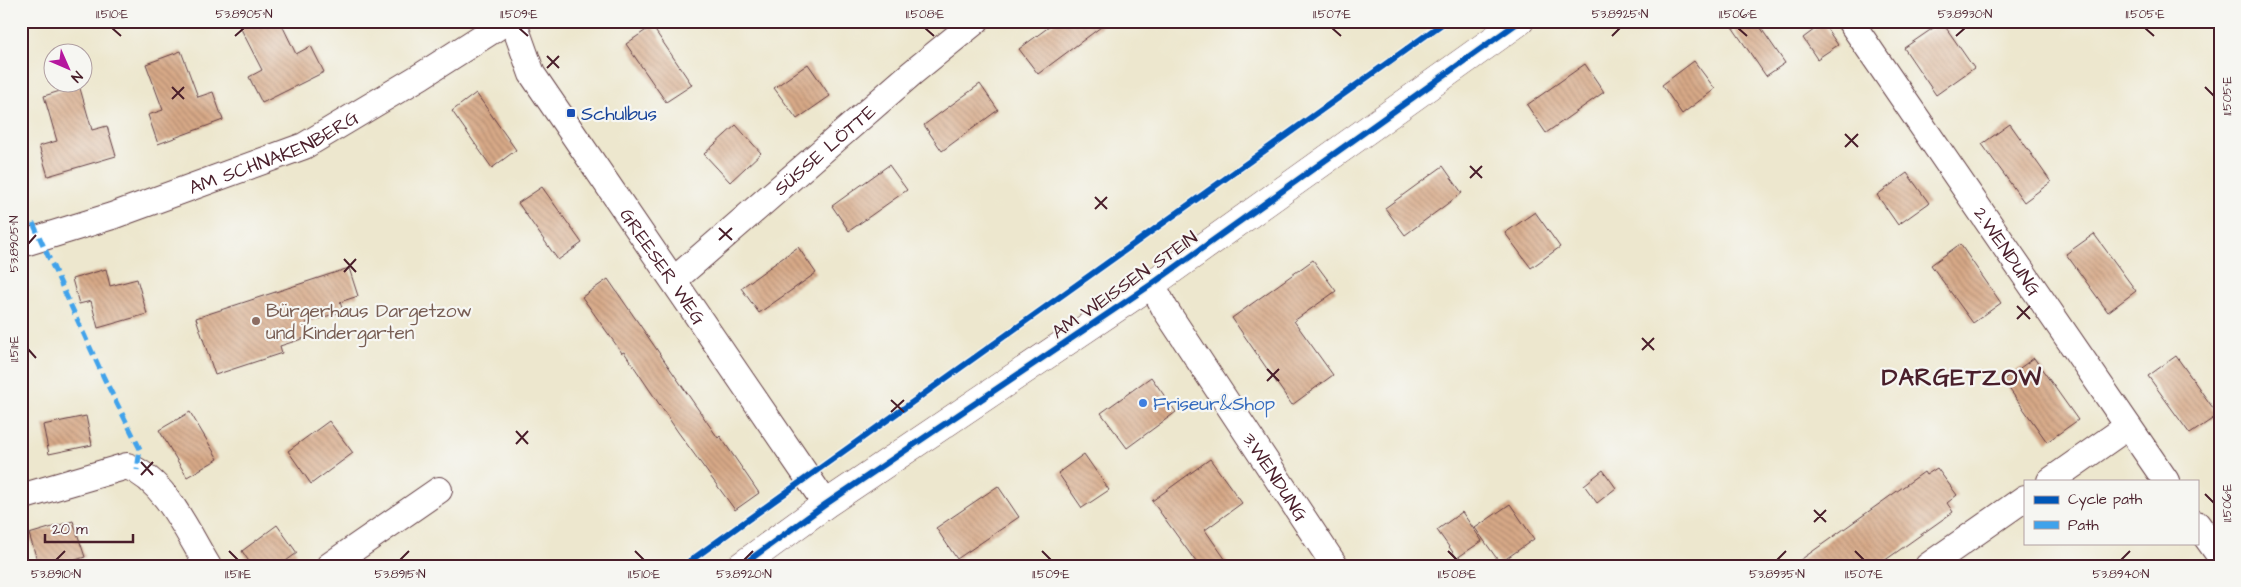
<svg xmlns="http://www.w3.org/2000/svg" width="2241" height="587" font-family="'Architects Daughter',sans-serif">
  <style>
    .building { fill: url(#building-back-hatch) }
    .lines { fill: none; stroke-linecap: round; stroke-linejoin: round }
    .minor-casing { stroke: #623d43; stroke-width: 28 }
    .tertiary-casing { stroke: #623d43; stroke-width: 29 }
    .minor { stroke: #fff; stroke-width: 26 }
    .tertiary { stroke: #fff; stroke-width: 28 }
    .quiet { stroke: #40a2eb; stroke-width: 5; stroke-dasharray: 10 5; stroke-linecap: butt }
    .cycleway-casing { stroke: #f6f6f2; stroke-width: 9 }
    .cycleway { stroke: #0057b8; stroke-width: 6 }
    .ticks { fill: none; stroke: #4a1f2b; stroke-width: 2 }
    .transit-dot { fill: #1a4fb4; stroke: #f6f6f2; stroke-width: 2 }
    .education-dot { fill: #8d6e63; stroke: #f6f6f2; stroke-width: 2 }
    .shop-dot { fill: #3f7fe0; stroke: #f6f6f2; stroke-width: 2 }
    .labels { text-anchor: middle; stroke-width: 4.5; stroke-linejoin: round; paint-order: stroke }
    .transit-label { font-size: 19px; fill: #164399; stroke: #f6f6f2; text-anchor: start }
    .street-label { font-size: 19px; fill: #4a1f2b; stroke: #f6f6f2 }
    .education-label { font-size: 19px; fill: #785e54; stroke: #f6f6f2; text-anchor: start }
    .shop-label { font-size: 19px; fill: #366cbe; stroke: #f6f6f2; text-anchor: start }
    .district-label { font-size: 24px; font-weight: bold; letter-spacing: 1px; fill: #4a1f2b; stroke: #f6f6f2 }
    .neatline { fill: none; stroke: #4a1f2b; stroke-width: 2 }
    .ticks-label { font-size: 12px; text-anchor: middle; fill: #4a1f2b }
  </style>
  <defs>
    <pattern id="building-back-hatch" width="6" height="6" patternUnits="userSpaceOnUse" patternTransform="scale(1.25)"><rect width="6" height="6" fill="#d7a987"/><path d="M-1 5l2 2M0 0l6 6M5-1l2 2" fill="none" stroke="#b0896f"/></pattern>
  </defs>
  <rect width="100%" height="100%" fill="#f6f6f2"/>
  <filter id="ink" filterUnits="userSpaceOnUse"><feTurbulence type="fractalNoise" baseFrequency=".02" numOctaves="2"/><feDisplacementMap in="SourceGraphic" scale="10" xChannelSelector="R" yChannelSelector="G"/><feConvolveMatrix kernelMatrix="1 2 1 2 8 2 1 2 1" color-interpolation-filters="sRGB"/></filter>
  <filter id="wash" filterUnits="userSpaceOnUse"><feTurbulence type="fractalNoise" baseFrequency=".0096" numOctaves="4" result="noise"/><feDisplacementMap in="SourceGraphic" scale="20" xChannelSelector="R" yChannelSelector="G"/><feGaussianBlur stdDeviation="1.12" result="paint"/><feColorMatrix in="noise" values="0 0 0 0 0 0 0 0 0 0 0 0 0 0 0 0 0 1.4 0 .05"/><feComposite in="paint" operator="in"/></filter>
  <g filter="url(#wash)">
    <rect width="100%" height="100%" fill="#ede7ce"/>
    <g id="blocks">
      <g class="building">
        <path d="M253,21H280L296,54L311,46L324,72L262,103L249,77L262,70L240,27Z"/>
        <path d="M1057,21H1109L1038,74L1019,49Z"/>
        <path d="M1728,21H1756L1785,63L1766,76Z"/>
        <path d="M1942,22L1974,68L1936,95L1904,48Z"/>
        <path d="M1823,23L1838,45L1817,59L1803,38Z"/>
        <path d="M652,26L692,85L666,102L626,44Z"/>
        <path d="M181,51L198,97L213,92L223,120L158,144L148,115L163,110L146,64Z"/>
        <path d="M1694,61L1715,89L1682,114L1662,85Z"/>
        <path d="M808,64L830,96L797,119L774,88Z"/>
        <path d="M1585,64L1604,92L1546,133L1527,105Z"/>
        <path d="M980,84L998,110L942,151L924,125Z"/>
        <path d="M79,85L92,130L107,126L116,156L48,176L39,146L57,141L44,96Z"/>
        <path d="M476,93L516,150L492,168L452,111Z"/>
        <path d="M2010,124L2051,182L2024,202L1982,144Z"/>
        <path d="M736,125L761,153L730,182L704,154Z"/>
        <path d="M889,165L907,190L849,231L832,206Z"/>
        <path d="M1443,166L1462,193L1405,235L1385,208Z"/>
        <path d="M1907,173L1929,203L1898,225L1877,195Z"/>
        <path d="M542,187L582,243L558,260L518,203Z"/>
        <path d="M1535,212L1560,247L1531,268L1505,233Z"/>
        <path d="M2094,234L2136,291L2108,312L2066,254Z"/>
        <path d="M1960,244L2001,303L1973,323L1931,265Z"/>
        <path d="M798,247L816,273L759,313L741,288Z"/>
        <path d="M1313,260L1336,291L1294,321L1333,375L1292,405L1232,318Z"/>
        <path d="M349,268L358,296L340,302L343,311L306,323L311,336L280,346L282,353L215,375L196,318Z"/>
        <path d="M106,269L110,286L137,279L147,314L98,328L91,301L79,304L72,279Z"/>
        <path d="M608,279L718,438L720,436L759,493L735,510L678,432L624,352L622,353L582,297Z"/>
        <path d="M2176,356L2218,415L2190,434L2148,376Z"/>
        <path d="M2034,358L2078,420L2047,442L2003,380Z"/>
        <path d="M1151,377L1176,412L1127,448L1101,413Z"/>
        <path d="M190,412L218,459L187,477L159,430Z"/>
        <path d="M86,416L92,445L49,454L43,425Z"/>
        <path d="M329,421L353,453L311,484L288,451Z"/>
        <path d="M1084,454L1109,490L1082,508L1058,473Z"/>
        <path d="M1210,459L1242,503L1205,530L1230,566H1199L1152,501Z"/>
        <path d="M1937,468L1957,495L1947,503L1953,512L1877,566H1792L1924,472L1926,475Z"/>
        <path d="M1603,470L1616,488L1597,503L1584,485Z"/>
        <path d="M998,486L1019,517L957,559L936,528Z"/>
        <path d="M1510,504L1534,539L1500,563L1475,528Z"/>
        <path d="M1462,512L1482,541L1457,558L1437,530Z"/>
        <path d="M73,521L85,557L56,566H39L29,534Z"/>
        <path d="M277,525L297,553L279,566H252L242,551Z"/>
      </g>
    </g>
  </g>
  <g filter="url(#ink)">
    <use href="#blocks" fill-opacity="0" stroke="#623d43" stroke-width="1"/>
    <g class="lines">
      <defs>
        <g id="minor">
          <path id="s1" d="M513,21L532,74L826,504"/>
          <path id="s2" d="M1850,21L2166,481"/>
          <path id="s3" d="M21,244L112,216L304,146L421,76L507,21"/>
          <path id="s4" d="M674,280L912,73L976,21"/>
          <path id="s5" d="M1152,284L1165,309L1335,566"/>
          <path d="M2050,481L2127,427"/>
          <path d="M21,497L127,466C166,481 187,532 208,566"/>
          <path d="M2197,524L2220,556"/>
          <path d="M329,566L439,490"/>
          <path d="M1928,566L2025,498"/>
        </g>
        <path id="tertiary" d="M741,566L826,504L1152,284L1520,21"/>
      </defs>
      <use href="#minor" class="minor-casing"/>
      <use href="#tertiary" class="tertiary-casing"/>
      <use href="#minor" class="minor"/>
      <use href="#tertiary" class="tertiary"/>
      <path class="quiet" d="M33,223L104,378L140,449L137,470"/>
      <defs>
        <g id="cycleway">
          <path d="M683,566L1446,21"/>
          <path d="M741,566L826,504L1152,284L1520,21"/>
        </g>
      </defs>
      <use href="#cycleway" class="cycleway-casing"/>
      <use href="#cycleway" class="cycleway"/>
    </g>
  </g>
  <path class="ticks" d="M112,28L121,36M519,28L528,36M925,28L934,36M1332,28L1341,36M1738,28L1747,36M2145,28L2154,36M235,36L244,28M1612,36L1620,28M1956,36L1965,28M547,56L559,68M547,68L559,56M172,87L184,99M2205,87L2214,96M172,99L184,87M1845,134L1858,147M1845,147L1858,134M1470,166L1482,178M1470,178L1482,166M1095,197L1107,209M1095,209L1107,197M719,228L732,240M719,240L732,228M28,244L36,235M344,259L356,272M344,272L356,259M2017,306L2030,319M2017,319L2030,306M1642,338L1654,350M28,349L36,358M1642,350L1654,338M1267,369L1279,381M1267,381L1279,369M891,400L904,412M891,412L904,400M516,431L528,444M516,444L528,431M141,462L153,475M141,475L153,462M2205,494L2214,503M1814,510L1826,522M1814,522L1826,510M229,551L238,560M635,551L644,560M1042,551L1051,560M1448,551L1457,560M1855,551L1864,560M56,560L65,551M400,560L409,551M744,560L753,551M1777,560L1786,551M2121,560L2130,551"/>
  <rect class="transit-dot" x="566" y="108" width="10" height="10" rx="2.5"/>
  <circle class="education-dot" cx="256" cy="321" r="5"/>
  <circle class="shop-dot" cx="1143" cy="403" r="5"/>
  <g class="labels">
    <g class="transit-label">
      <text x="581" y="120">Schulbus</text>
    </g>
    <g class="street-label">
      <text dy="7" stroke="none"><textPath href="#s4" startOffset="199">SÜSSE LÖTTE</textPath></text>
      <text dy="7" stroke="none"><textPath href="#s3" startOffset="269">AM SCHNAKENBERG</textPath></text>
      <text dy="7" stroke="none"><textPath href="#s2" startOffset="279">2.WENDUNG</textPath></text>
      <text dy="7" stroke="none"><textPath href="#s1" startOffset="289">GREESER WEG</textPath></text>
      <text transform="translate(1124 284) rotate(-35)" y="7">AM WEISSEN STEIN</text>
      <text dy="7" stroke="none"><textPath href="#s5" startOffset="229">3.WENDUNG</textPath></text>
    </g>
    <g class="education-label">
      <text x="266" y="317">Bürgerhaus Dargetzow<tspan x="266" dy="22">und Kindergarten</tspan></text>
    </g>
    <g class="shop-label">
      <text x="1153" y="410">Friseur&amp;Shop</text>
    </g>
    <g class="district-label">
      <text x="1962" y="385">DARGETZOW</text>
    </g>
  </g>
  <rect width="2241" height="587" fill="none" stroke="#f6f6f2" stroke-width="55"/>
  <rect x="2024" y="480" width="175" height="65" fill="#f6f6f2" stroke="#b1a0a2"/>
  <rect x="2034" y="496" width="25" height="8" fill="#0057b8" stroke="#b1a0a2"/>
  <text x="2068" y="504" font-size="15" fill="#4a1f2b">Cycle path</text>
  <rect x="2034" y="521" width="25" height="8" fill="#40a2eb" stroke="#b1a0a2"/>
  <text x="2068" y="530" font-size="15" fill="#4a1f2b">Path</text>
  <g transform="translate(68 68) rotate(135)"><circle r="24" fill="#f6f6f2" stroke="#b1a0a2"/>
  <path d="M0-4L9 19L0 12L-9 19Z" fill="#b5179e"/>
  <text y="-8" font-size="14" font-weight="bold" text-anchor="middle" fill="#4a1f2b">N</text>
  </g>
  <path d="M45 534v8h88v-8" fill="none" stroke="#4a1f2b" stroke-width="2.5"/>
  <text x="52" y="534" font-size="15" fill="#4a1f2b" stroke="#f6f6f2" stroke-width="4" paint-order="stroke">20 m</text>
  <rect x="28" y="28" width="2186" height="532" class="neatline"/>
  <g class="ticks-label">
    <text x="112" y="18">11.510°E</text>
    <text x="244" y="18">53.8905°N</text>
    <text x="519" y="18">11.509°E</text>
    <text x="925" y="18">11.508°E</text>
    <text x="1332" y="18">11.507°E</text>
    <text x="1620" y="18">53.8925°N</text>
    <text x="1738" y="18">11.506°E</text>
    <text x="1965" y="18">53.8930°N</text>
    <text x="2145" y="18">11.505°E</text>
    <text transform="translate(2227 96) rotate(-90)" y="4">11.505°E</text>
    <text transform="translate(14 244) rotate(-90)" y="4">53.8905°N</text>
    <text transform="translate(14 349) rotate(-90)" y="4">11.511°E</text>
    <text transform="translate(2227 503) rotate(-90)" y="4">11.506°E</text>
    <text x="56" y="578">53.8910°N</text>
    <text x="238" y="578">11.511°E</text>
    <text x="400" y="578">53.8915°N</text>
    <text x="644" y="578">11.510°E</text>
    <text x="744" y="578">53.8920°N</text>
    <text x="1051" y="578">11.509°E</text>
    <text x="1457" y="578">11.508°E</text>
    <text x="1777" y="578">53.8935°N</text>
    <text x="1864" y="578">11.507°E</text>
    <text x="2121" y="578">53.8940°N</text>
  </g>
</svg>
